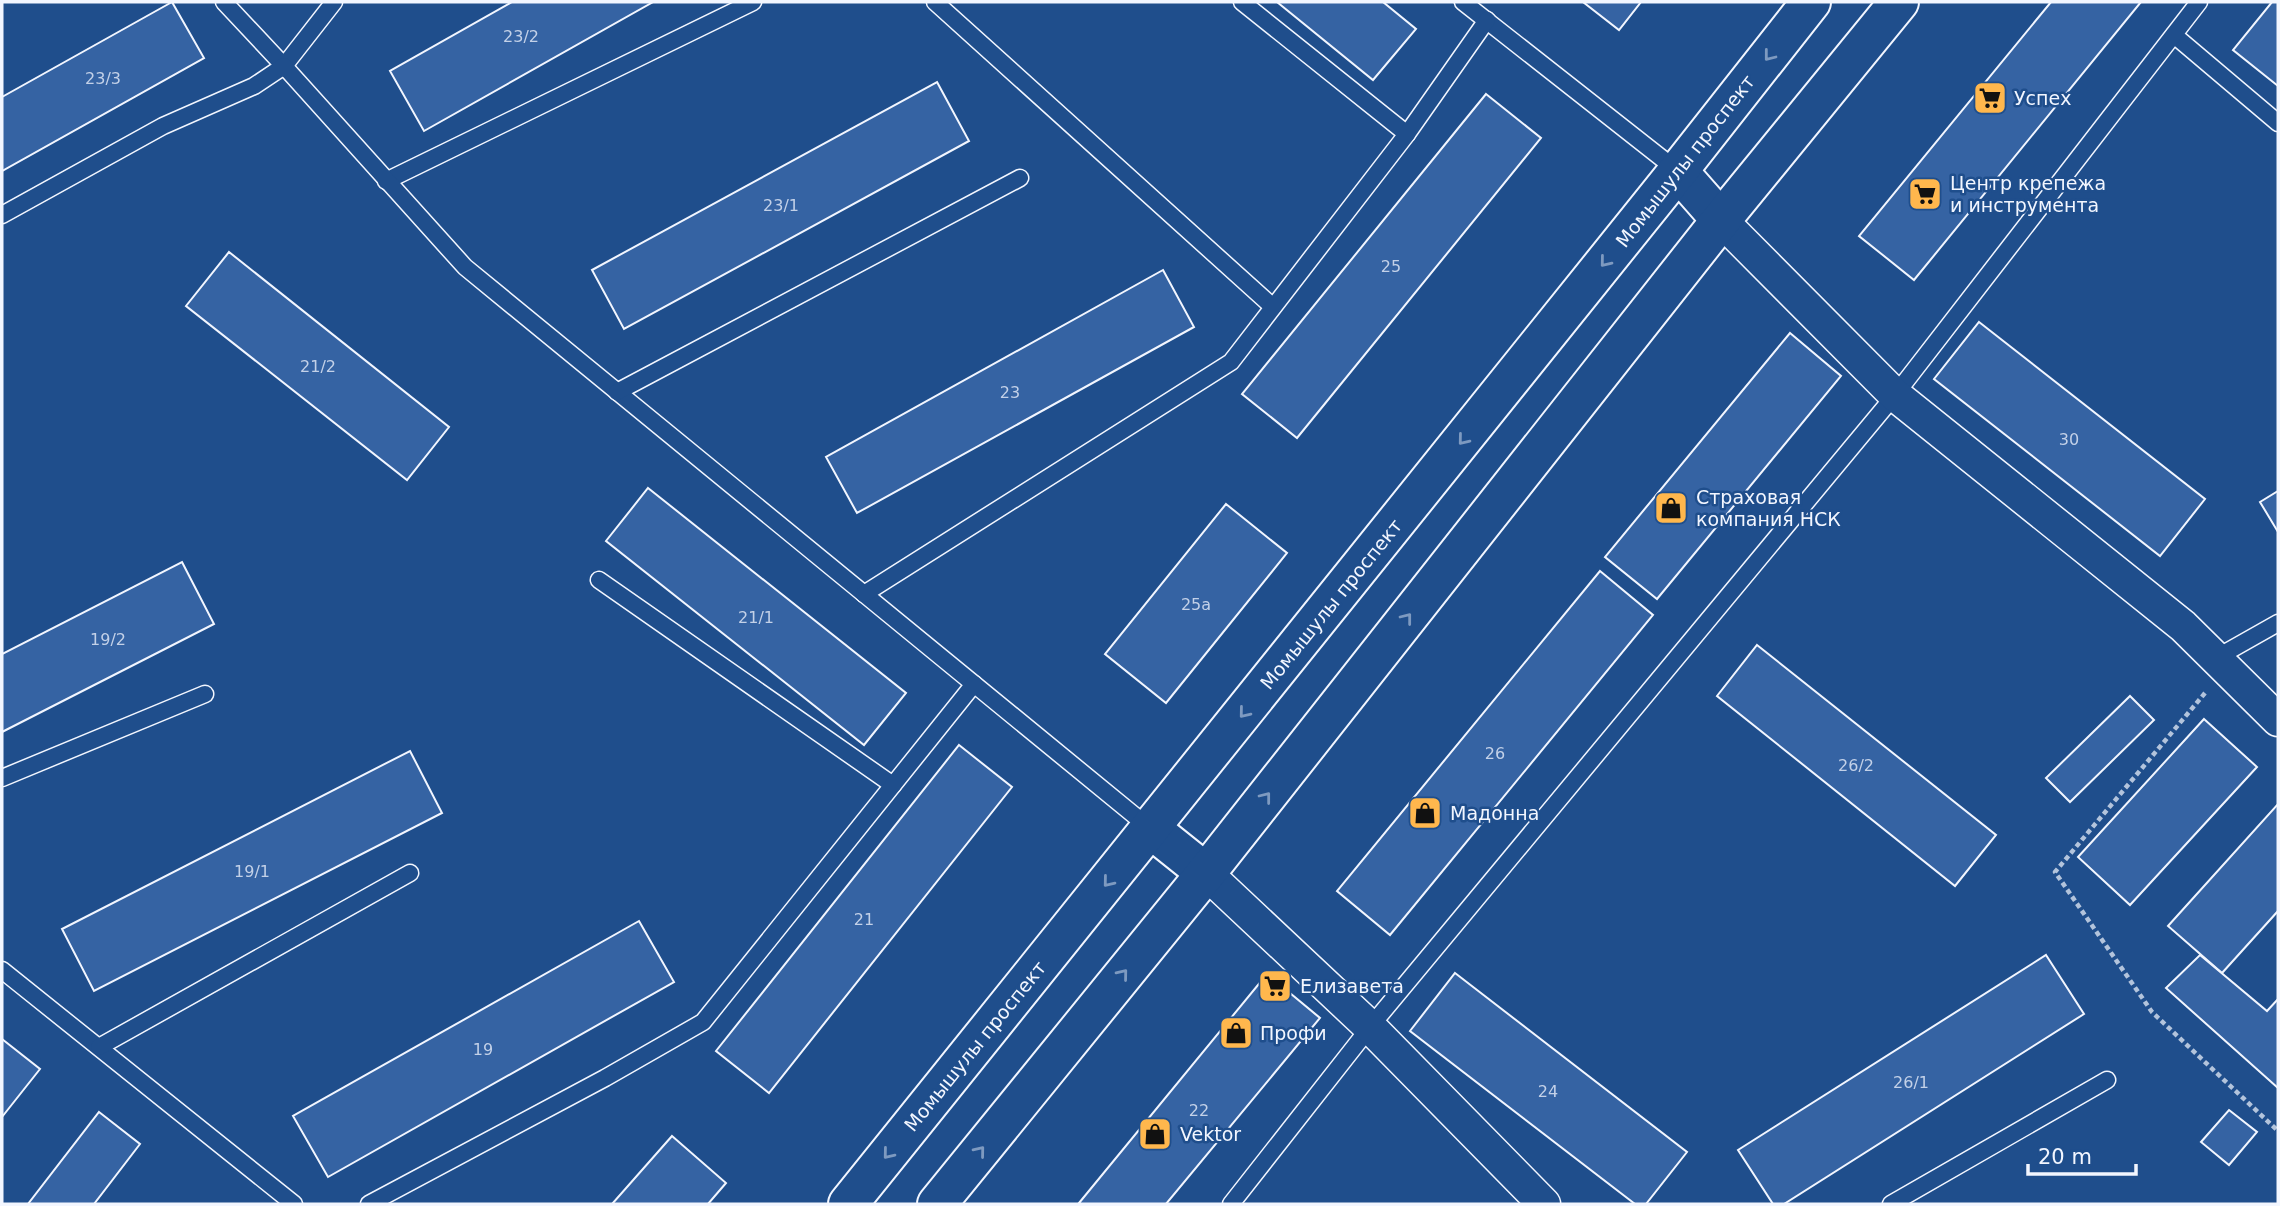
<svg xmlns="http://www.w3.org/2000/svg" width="2280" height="1206" font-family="'DejaVu Sans',sans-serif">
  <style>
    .building { fill: #3563a3; stroke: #f2f6ff; stroke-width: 2 }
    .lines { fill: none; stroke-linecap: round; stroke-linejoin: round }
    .lane-casing { stroke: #f2f6ff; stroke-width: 19 }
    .street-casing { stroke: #f2f6ff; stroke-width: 35 }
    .secondary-casing { stroke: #f2f6ff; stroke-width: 42 }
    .path { stroke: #b3c4dc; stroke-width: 4.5; stroke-dasharray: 5 3.5; stroke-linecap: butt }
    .lane { stroke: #1f4e8c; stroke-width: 16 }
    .street { stroke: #1f4e8c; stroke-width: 32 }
    .secondary { stroke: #1f4e8c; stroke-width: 38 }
    .oneway { stroke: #7e9ac0 }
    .labels { text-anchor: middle; stroke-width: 5; stroke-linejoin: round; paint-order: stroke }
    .number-label { font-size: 16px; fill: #c3d1e8 }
    .poi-label { font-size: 19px; fill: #f2f6ff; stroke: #1f4e8c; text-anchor: start }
    .street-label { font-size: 19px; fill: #f2f6ff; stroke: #1f4e8c }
  </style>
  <rect width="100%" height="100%" fill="#1f4e8c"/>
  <g class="building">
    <path d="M172,2L204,58L2,171V97Z"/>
    <path d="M512,2H653L424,131L390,71Z"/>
    <path d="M1277,2H1383L1416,29L1373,80Z"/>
    <path d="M1583,2H1641L1619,30Z"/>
    <path d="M2051,2H2141L1914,280L1859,236Z"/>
    <path d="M2272,2H2278V86L2233,50Z"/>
    <path d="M937,82L969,141L624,329L592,270Z"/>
    <path d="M1486,94L1541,138L1297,438L1242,394Z"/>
    <path d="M229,252L449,427L407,480L186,306Z"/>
    <path d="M1163,270L1194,327L857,513L826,457Z"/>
    <path d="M1979,322L2205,499L2160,556L1934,379Z"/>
    <path d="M1790,333L1841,376L1657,599L1605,557Z"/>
    <path d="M648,488L906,693L864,745L606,541Z"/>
    <path d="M2278,491V532L2260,502Z"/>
    <path d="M1226,504L1287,553L1166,703L1105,654Z"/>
    <path d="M182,562L214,624L2,732V654Z"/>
    <path d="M1600,571L1653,615L1390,935L1337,891Z"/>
    <path d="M1757,645L1996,835L1955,886L1717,696Z"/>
    <path d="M2130,696L2154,720L2070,802L2046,778Z"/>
    <path d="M2204,719L2257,767L2130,905L2078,857Z"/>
    <path d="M959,745L1012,787L769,1093L716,1051Z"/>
    <path d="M410,751L442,813L94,991L62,929Z"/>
    <path d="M2278,804V911L2222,973L2168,926Z"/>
    <path d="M639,921L674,982L328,1177L293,1116Z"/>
    <path d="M2046,955L2084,1014L1784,1204H1773L1738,1150Z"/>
    <path d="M2200,955L2267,1011L2278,999V1088L2166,988Z"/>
    <path d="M1455,973L1687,1152L1646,1204H1635L1410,1031Z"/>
    <path d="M1267,974L1320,1018L1166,1204H1081L1079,1203Z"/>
    <path d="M2,1039L40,1069L2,1117Z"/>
    <path d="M2229,1110L2257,1132L2229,1165L2201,1142Z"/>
    <path d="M99,1112L140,1144L94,1204H28Z"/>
    <path d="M672,1136L726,1183L708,1204H612Z"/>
  </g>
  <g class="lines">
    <defs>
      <g id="lane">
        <path d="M224,2L284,66L334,2"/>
        <path d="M935,2L1273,307"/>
        <path d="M1242,2L1407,134"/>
        <path d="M1463,2L1678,171"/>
        <path d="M2174,35L2278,123"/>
        <path d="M386,181L753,2"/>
        <path d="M2,215L163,126L254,86L284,66L465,267L1151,829"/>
        <path d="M617,392L1020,178"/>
        <path d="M599,580L893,785"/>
        <path d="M864,594L1231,362L1407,134L1487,20"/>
        <path d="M2216,658L2278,623"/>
        <path d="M2,778L205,694"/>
        <path d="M2,970L294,1204"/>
        <path d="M99,1047L410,873"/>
        <path d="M369,1204L605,1078L703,1022L974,684"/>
        <path d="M1231,1204L1370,1027L1895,395L2199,2"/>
        <path d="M1891,1204L2107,1080"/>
      </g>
      <g id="street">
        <path d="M1721,220L1895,395L2183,626L2278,720"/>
        <path d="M1206,873L1370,1027L1544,1204"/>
      </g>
      <g id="secondary">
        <path d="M1678,171L1721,220"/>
        <path d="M1151,829L1206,873"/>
        <path d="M848,1204L1678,171L1811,2"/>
        <path d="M937,1204L1206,873L1721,220L1899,2"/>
      </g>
    </defs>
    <use href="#lane" class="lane-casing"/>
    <use href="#street" class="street-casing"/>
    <use href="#secondary" class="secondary-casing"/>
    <path class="path" d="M2205,693L2055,872L2152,1012L2278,1131"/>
    <use href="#lane" class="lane"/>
    <use href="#street" class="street"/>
    <use href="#secondary" class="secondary"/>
  </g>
  <defs><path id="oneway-chevron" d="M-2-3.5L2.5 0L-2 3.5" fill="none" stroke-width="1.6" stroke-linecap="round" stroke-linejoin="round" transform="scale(1.75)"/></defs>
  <g class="oneway">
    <use href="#oneway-chevron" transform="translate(1769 56) rotate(128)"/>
    <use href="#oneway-chevron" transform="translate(1605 262) rotate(129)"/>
    <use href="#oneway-chevron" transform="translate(1463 440) rotate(129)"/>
    <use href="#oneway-chevron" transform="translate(1407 618) rotate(-52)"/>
    <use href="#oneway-chevron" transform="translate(1244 713) rotate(129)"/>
    <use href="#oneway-chevron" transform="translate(1266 797) rotate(-52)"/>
    <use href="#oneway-chevron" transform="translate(1108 882) rotate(129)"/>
    <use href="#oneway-chevron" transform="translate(1123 974) rotate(-51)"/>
    <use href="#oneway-chevron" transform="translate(980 1151) rotate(-51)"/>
    <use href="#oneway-chevron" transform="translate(888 1154) rotate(129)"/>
  </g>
  <defs>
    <symbol id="supermarket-square" viewBox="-11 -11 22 22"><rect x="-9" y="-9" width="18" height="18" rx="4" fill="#ffb74d" stroke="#1f4e8c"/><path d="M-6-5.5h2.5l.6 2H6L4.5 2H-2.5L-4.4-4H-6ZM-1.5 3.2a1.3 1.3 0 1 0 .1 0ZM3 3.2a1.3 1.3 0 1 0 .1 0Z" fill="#111"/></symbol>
    <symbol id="shop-square" viewBox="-11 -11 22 22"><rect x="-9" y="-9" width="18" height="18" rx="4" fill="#ffb74d" stroke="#1f4e8c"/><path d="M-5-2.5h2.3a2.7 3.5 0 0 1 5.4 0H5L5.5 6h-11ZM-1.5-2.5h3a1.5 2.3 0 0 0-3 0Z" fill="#111"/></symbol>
  </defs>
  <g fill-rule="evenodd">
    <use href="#supermarket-square" x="1971" y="79" width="38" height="38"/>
    <use href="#supermarket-square" x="1906" y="175" width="38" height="38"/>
    <use href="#shop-square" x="1652" y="489" width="38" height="38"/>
    <use href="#shop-square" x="1406" y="794" width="38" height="38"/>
    <use href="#supermarket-square" x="1256" y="967" width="38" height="38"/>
    <use href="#shop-square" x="1217" y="1014" width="38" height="38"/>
    <use href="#shop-square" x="1136" y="1115" width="38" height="38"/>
  </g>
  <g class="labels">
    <g class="number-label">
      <text x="521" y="42">23/2</text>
      <text x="103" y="84">23/3</text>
      <text x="781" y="211">23/1</text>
      <text x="1391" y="272">25</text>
      <text x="318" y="372">21/2</text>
      <text x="1010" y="398">23</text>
      <text x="2069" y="445">30</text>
      <text x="1196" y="610">25а</text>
      <text x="756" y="623">21/1</text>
      <text x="108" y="645">19/2</text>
      <text x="1495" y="759">26</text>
      <text x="1856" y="771">26/2</text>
      <text x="252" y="877">19/1</text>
      <text x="864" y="925">21</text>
      <text x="483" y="1055">19</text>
      <text x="1911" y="1088">26/1</text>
      <text x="1548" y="1097">24</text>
      <text x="1199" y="1116">22</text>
    </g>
    <g class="poi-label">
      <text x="2014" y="105">Успех</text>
      <text x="1950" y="190">Центр крепежа<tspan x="1950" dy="22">и инструмента</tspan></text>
      <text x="1696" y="504">Страховая<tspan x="1696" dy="22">компания НСК</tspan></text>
      <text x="1450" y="820">Мадонна</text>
      <text x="1300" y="993">Елизавета</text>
      <text x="1260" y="1040">Профи</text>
      <text x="1180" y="1141">Vektor</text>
    </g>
    <g class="street-label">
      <text transform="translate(1685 161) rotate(-52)" y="7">Момышулы проспект</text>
      <text transform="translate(1331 604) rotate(-51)" y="7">Момышулы проспект</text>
      <text transform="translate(975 1046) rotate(-51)" y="7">Момышулы проспект</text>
    </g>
  </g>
  <rect width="2280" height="1206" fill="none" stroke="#f2f6ff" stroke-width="7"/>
  <path d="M2028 1164v10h108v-10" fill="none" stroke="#f2f6ff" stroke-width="3.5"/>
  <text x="2038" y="1164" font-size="21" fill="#f2f6ff" stroke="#1f4e8c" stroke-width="5" paint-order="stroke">20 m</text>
</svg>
